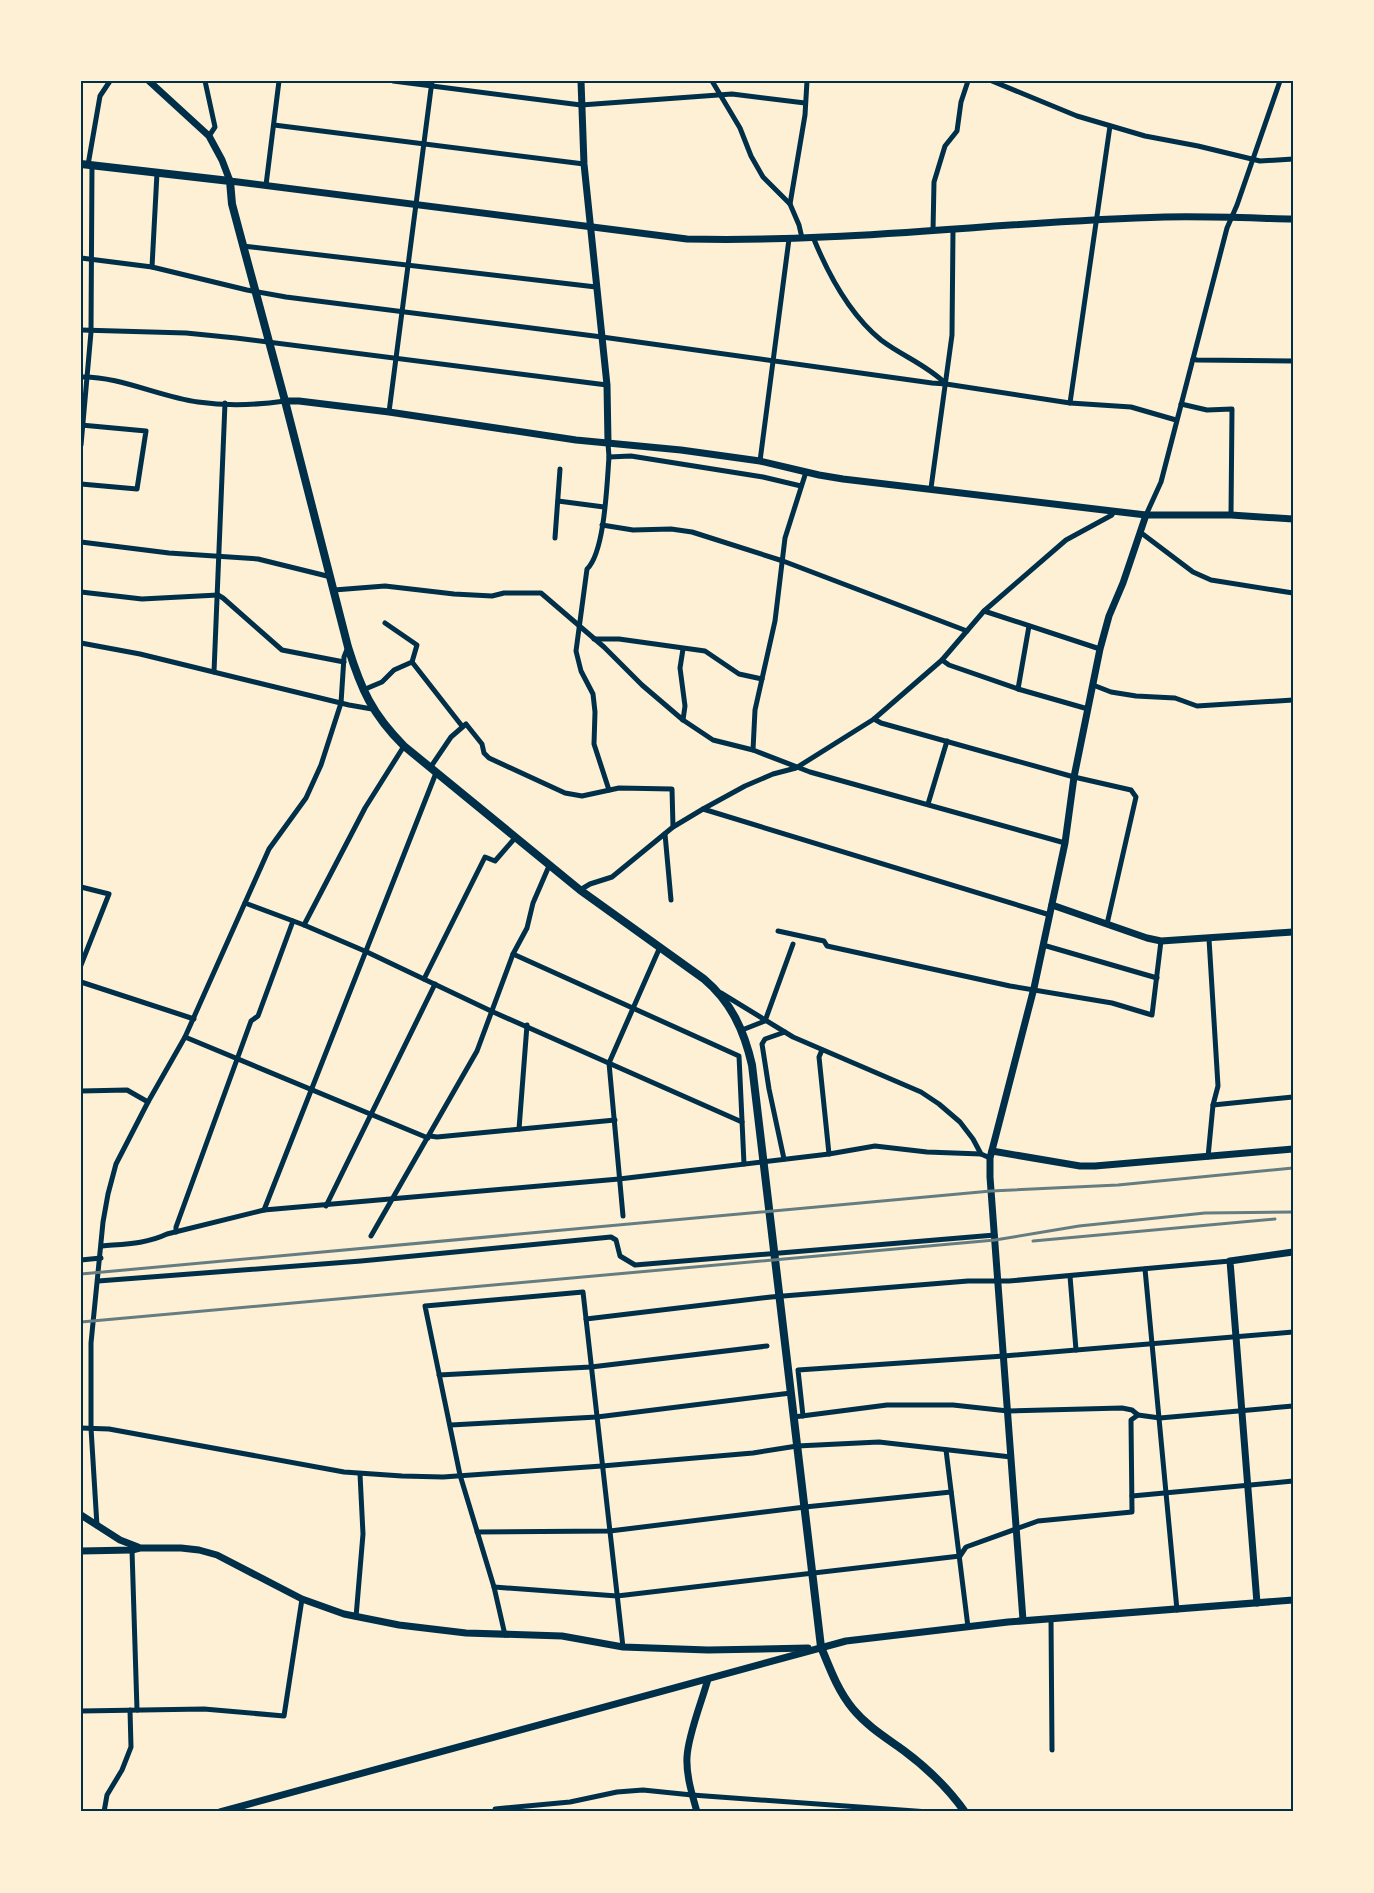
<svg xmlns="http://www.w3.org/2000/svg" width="1374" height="1893" font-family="'Archivo Narrow',sans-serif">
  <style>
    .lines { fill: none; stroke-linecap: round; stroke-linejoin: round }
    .minor { stroke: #003049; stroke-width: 5 }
    .tertiary { stroke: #003049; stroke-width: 7 }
    .secondary { stroke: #003049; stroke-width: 8 }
    .rail { stroke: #657d81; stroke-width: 3 }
    .neatline { fill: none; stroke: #003049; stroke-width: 2 }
  </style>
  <rect width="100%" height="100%" fill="#fdf0d5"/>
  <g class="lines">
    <g class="minor">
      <path d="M205,81L215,127L209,136"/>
      <path d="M393,81L581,105L732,94L805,103"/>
      <path d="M712,81L740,128L751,156L763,177L790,204L799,225L802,238"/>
      <path d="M992,81L1077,116L1145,136L1198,146L1260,161L1293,159"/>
      <path d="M274,125L584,164"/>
      <path d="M88,165L100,96L110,81"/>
      <path d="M266,185L279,81"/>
      <path d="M790,204L805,115L807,81"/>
      <path d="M933,231L934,182L945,146L957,131L961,102L968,81"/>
      <path d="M813,237C828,274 849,314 881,340C902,356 927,365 946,384"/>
      <path d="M243,246L596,287"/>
      <path d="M81,258L152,267L247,290L286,297L602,337L932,383L946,384L1070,403L1131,407L1176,420"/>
      <path d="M152,267L157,173"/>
      <path d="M81,330L186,333L236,338L607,385"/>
      <path d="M1193,359L1197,360L1293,361"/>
      <path d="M81,377C119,376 160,397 198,402C226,406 257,405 285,401"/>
      <path d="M1070,403L1110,126"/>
      <path d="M1181,404L1207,410L1232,409L1231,515"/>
      <path d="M389,412L432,81"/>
      <path d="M81,425L146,431L137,489L81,484"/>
      <path d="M608,443L609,457L631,456L763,477L801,486"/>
      <path d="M81,445L91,332L92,165"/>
      <path d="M760,461L789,239"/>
      <path d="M931,488L952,335L953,230"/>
      <path d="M558,501L604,507"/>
      <path d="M1146,515L1161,482L1227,228L1237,205L1280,81"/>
      <path d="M602,525L633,530L671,529L692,532L783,561L967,631"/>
      <path d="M1140,532L1193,572L1211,580L1293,593"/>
      <path d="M555,538L560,469"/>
      <path d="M81,542L169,553L258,559L331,577"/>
      <path d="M334,590L385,586L454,594L492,596L504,593H541L604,647L642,685L683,720L713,740L753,750L810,772L1065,843"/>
      <path d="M81,592L142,599L218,595L223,598L282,650L344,662"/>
      <path d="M984,611L1100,649"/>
      <path d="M594,639H619L705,651L739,674L762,679"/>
      <path d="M81,643L140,654L349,705L372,709"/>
      <path d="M683,649L680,668L685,706L683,720"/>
      <path d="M942,660L949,665L1018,689L1088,709"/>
      <path d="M412,662L462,726"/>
      <path d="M214,672L225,403"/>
      <path d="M1093,685L1111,692L1136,696L1175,698L1197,706L1293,700"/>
      <path d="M1018,689L1029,626"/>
      <path d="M363,690L382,682L394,670L412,662L417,645L385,623"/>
      <path d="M874,719L881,723L1074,777L1131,790L1136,797L1107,924"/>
      <path d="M753,750L755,710L775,621L785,538L806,472"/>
      <path d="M430,768L451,737L466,724L482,744L484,753L489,758L565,793L582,796L619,788L672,789L673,827"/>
      <path d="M609,790L594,744L595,712L593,694L581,671L576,651L587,569C605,552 607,482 609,457"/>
      <path d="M928,804L947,741"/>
      <path d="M703,809L1050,915"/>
      <path d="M665,834L671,900"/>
      <path d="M81,887L109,894L81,965"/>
      <path d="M580,890L590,884L612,877L673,827L703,809L745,786L773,774L796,768L874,719L942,660L984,611L1066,540L1112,515L1114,511"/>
      <path d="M245,903L304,925L367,952L491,1011L742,1122"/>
      <path d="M304,925L365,808L404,746"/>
      <path d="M778,931L824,941L827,946L1010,986L1112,1003L1152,1015L1161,941"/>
      <path d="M1043,945L1157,978"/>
      <path d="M513,954L739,1056L744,1164"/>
      <path d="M424,979L485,857L495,861L515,838"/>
      <path d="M81,982L194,1019"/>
      <path d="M721,993L793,1037L921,1092L939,1104L960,1122L973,1139L981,1154L990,1158"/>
      <path d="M742,1030L765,1021L793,944"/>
      <path d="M185,1037L428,1138"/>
      <path d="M822,1050L819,1057L829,1154"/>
      <path d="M81,1091L127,1090L148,1102"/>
      <path d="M1213,1105L1293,1097"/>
      <path d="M519,1129L527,1025"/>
      <path d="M430,1136L437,1137L615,1120"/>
      <path d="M1208,1157L1213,1105L1218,1086L1209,939"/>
      <path d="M784,1159L769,1089L762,1044L765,1039L785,1032"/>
      <path d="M326,1206L435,984"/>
      <path d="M264,1210L436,773"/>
      <path d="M623,1216L609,1063L660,947"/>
      <path d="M176,1232V1227L251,1021L258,1016L293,921"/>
      <path d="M371,1236L477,1051L513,954L527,928L533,903L549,866"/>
      <path d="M102,1246C124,1244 146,1244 167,1234L264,1210L619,1179L829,1154L875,1146L927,1152L981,1154"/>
      <path d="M81,1260L101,1258"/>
      <path d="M1145,1269L1177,1610"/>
      <path d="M1070,1276L1076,1350"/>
      <path d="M98,1281L361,1261L611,1237L616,1240L620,1256L635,1265L995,1235"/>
      <path d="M586,1319L771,1297L968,1281H1009L1230,1261"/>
      <path d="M439,1375L591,1367L767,1346"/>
      <path d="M803,1416L798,1370L1004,1356L1293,1332"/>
      <path d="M794,1417L887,1405H953L1008,1411L1122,1408L1132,1410L1138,1415L1160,1418L1293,1406"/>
      <path d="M451,1425L597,1417L791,1393"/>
      <path d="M81,1428L109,1429L344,1472L402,1476L443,1477L602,1466L753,1453L797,1446L879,1442L1011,1457"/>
      <path d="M946,1450L968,1627"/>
      <path d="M1132,1496L1293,1481"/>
      <path d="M97,1526L91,1428V1343L103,1222L108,1194L116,1164L148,1102L185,1037L269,849L306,798L321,765L341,703L344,657L348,647"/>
      <path d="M477,1532L610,1531L805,1507L951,1492"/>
      <path d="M132,1550L137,1710"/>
      <path d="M494,1587L617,1596L960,1556L966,1547L1038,1521L1132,1512L1131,1420L1138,1415"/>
      <path d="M356,1617L363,1534L360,1474"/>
      <path d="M1051,1618L1052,1750"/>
      <path d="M505,1635L494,1587L460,1475L425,1306L583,1292L623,1647"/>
      <path d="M81,1711L204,1709L284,1716L302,1599"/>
      <path d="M104,1812L107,1795L122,1770L131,1747L130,1710"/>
      <path d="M495,1812V1809L570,1802L617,1792L643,1790L692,1795L929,1812"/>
    </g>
    <g class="tertiary">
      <path d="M149,81L209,136L222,160L230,181L687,239C847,243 1006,221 1165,217C1208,216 1251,218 1293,219"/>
      <path d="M581,81L584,164L607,385L608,443"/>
      <path d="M285,401H299L389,412L576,440L681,450L760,461L819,475L843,479L1146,515H1231L1293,519"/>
      <path d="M1052,905L1147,938L1161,941L1293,932"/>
      <path d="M992,1151L1080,1166H1095L1293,1149"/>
      <path d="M81,1515L120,1540L138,1547"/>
      <path d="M81,1551L132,1550L140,1548H181L199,1550L217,1555L302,1599L344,1614L399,1625L466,1633L562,1636L623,1647L708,1650L808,1648"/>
      <path d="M1257,1603L1230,1261L1293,1252"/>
      <path d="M1023,1620L990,1177V1158L1034,988L1065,843L1074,777L1100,649L1109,616L1123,583L1146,515"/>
      <path d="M220,1812L846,1641L1008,1622L1293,1600"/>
      <path d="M697,1812C692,1794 686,1775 687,1757C688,1735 702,1701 708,1679"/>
    </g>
    <path class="secondary" d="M81,164L230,181L232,204L240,234L285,401L348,647C361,689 372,714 404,746L580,890L704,979C731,1002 744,1030 752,1065L821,1647C830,1669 838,1691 853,1709C867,1726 885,1737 903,1750C926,1767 948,1788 965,1812"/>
    <g class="rail">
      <path d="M1033,1241L1275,1219"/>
      <path d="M81,1274L991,1191L1118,1185L1293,1168"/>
      <path d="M81,1322L995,1240L1079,1226L1205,1213L1293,1212"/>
    </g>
  </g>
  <rect width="1374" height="1893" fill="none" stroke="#fdf0d5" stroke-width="165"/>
  <rect x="82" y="82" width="1210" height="1728" class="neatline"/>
</svg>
